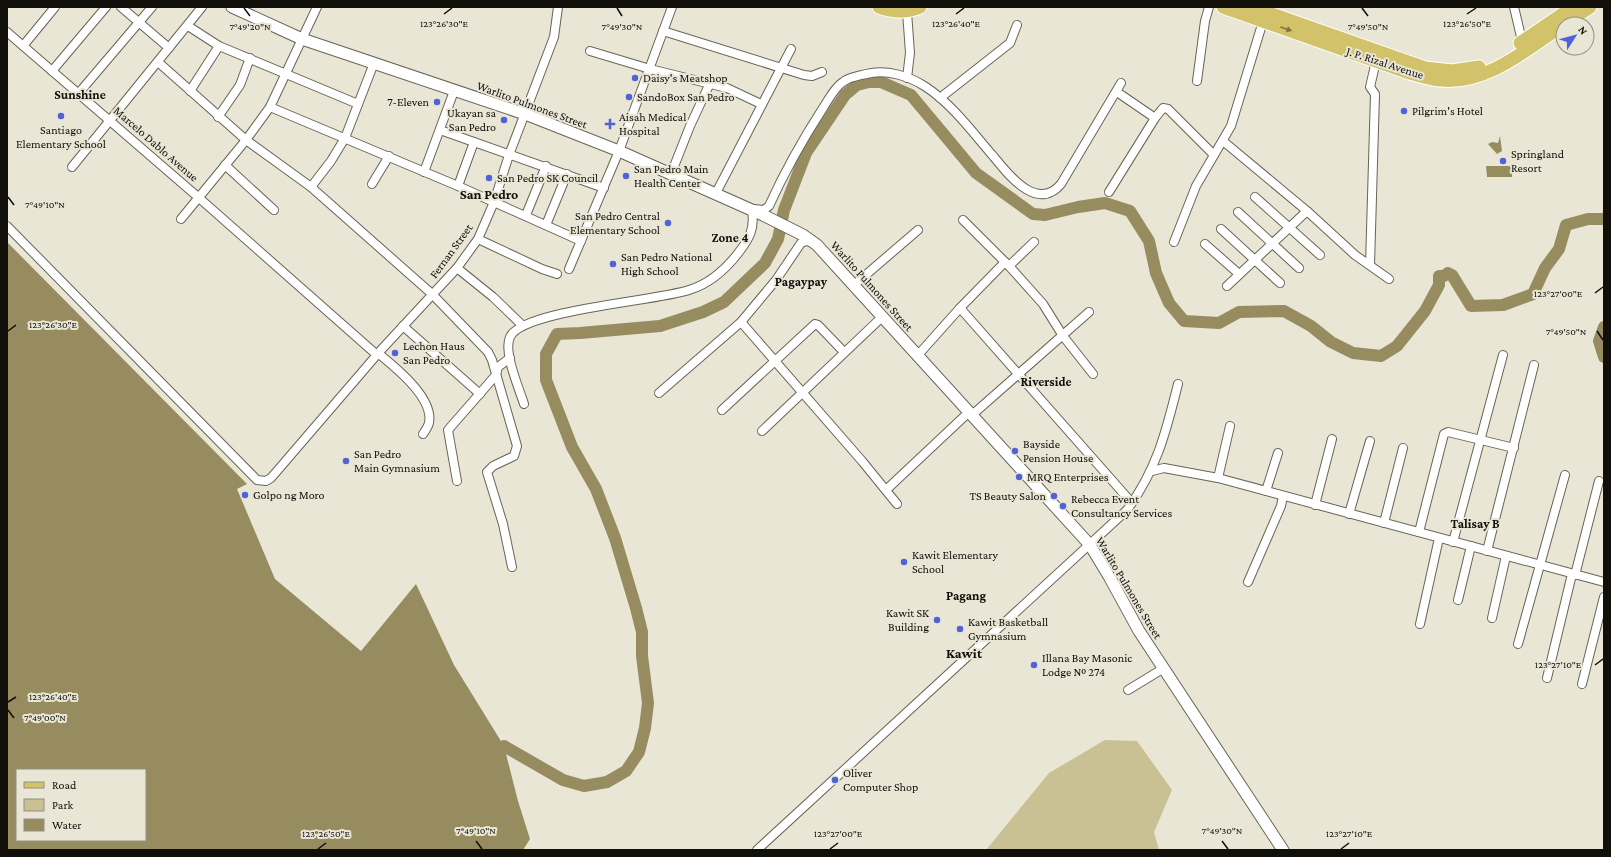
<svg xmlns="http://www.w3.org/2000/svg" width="1611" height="857" font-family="'Crimson Pro',serif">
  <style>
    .green { fill: #c9c094 }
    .water { fill: #968c60; fill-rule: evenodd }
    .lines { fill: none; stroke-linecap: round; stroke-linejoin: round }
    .river { stroke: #968c60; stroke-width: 12 }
    .street-casing { stroke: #676457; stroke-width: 10 }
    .secondary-casing { stroke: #676457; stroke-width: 13 }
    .primary-casing { stroke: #fff; stroke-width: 15 }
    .street { stroke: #fff; stroke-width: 8 }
    .secondary { stroke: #fff; stroke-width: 11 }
    .primary { stroke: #d2c36b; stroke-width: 13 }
    .oneway { fill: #7b723f }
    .ticks { fill: none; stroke: #100f0a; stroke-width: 1.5 }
    .poi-dot { fill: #4f62d7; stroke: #e9e6d6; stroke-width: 1.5 }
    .labels { text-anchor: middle; stroke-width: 4; stroke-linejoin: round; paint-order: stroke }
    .street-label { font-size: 12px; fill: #100f0a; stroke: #e9e6d6 }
    .poi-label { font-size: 12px; fill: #100f0a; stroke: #e9e6d6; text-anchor: start }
    .neighbourhood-label { font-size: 13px; font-weight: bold; fill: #100f0a; stroke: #e9e6d6 }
    .quarter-label { font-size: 14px; font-weight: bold; fill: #100f0a; stroke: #e9e6d6 }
    .ticks-label { font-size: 10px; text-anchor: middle; fill: #100f0a; stroke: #e9e6d6; stroke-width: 4; stroke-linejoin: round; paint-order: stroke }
  </style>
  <rect width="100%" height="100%" fill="#e9e6d6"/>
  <path class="green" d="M1105,740L1137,741L1172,790L1154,832L1159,850H986L1049,773Z"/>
  <g class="water">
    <path d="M1500,136L1502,151L1497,154L1488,144L1492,142L1498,143Z"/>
    <path d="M1486,166H1512V177H1487Z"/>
    <path d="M7,242L247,484L237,489L275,579L361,651L416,584L454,665L504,746L518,801L530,839L523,850H7ZM17,770H145V840H17Z"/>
  </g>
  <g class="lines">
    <g class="river">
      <path d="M1604,327L1599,341L1604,357"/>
      <path d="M504,746L563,780L584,786L607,782L626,771L639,752L645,728L648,703L642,656V632L636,608L615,538L596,489L572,447L546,380V354L557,334L580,333L660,326L703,312L724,302L765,263L778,239L784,210L806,153L845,95L857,85L869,82H881L911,95L976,173L1033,214L1045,215L1078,207L1105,203L1130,211L1149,241L1156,273L1169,303L1184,321L1219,323L1239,312L1284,311L1311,326L1331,342L1353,353L1381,356L1397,346L1425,311L1439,285V276H1444L1448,273L1452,275L1471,306L1503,305L1533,294L1545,268L1559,249L1566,225L1588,219H1604"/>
    </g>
    <defs>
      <g id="street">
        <path d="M121,7L169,48"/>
        <path d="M1514,7L1523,45"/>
        <path d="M188,26L219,46L358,104"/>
        <path d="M663,31L804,75L812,76L822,72"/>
        <path d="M7,32L198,197L377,355"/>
        <path d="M23,46L55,7"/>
        <path d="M590,51L650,69L727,88L761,104"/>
        <path d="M158,62L246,140L311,187L432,294L488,352L492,360L517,446L514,456L493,466L487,472L503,524L512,567"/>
        <path d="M52,71L106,7"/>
        <path d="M907,78L910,53L907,12"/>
        <path d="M1197,81L1205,21L1209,7"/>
        <path d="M190,91L219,46"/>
        <path d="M1117,92L1155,118"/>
        <path d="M78,94L152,7"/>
        <path d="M940,98L1010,43L1017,25"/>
        <path d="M270,107L458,186L581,241"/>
        <path d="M218,117L240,85L250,58"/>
        <path d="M440,130L604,188"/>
        <path d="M1223,141L1307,211L1355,255L1389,279"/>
        <path d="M225,165L274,210"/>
        <path d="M72,167L202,7"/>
        <path d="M424,172L454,91"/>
        <path d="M671,174L690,126L710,83"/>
        <path d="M372,184L389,156"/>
        <path d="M458,186L474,142"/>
        <path d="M311,187L331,161L345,138L374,63"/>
        <path d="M1109,192L1155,118L1163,108L1168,109L1214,155"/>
        <path d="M716,193L791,49"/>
        <path d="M1255,197L1320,255"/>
        <path d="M754,209L764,210L769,206C784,173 803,139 823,108C829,99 834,88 843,82C849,77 858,76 866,74C887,69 909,76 926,87C953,105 973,133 994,157C1003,168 1013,181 1026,189C1039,197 1051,196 1061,184L1121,83"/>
        <path d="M1238,212L1299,268"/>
        <path d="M526,215L546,166"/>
        <path d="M181,219L246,140L270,107L317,7"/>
        <path d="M963,220L1009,266L1043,304L1063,336L1093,374"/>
        <path d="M546,225L567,174"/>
        <path d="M7,226L257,480L266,481L271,478L381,350L457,268L478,239L494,202L509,155L554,37L558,7"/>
        <path d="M1221,229L1280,283"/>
        <path d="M478,239L542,269L557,274"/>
        <path d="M1174,242L1196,186L1231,126L1264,18"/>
        <path d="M1205,244L1239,274"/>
        <path d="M1370,265L1375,94L1370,87L1376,61"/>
        <path d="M1009,266L1034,242"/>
        <path d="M457,268L493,297L522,325"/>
        <path d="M569,269L619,151L672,7"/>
        <path d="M854,285L918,230"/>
        <path d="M1227,286L1307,211"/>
        <path d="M960,308L1132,503"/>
        <path d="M741,322L862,461L897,504"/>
        <path d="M403,326L480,394"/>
        <path d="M379,354C396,368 434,398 429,423C428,427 425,431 423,434"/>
        <path d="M918,355L960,308L1005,262"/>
        <path d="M659,393L741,322L776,280L801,243L806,241L813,242"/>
        <path d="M524,404C519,388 503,352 510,337C522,310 657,301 689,290C709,284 726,269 739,252C749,239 755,229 752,211"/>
        <path d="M722,410L815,324L818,325L844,352"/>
        <path d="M972,415L1089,312"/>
        <path d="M762,431L882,317"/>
        <path d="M1152,471L1164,468L1218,478L1604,582"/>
        <path d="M1218,478L1230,426"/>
        <path d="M457,481L448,430L496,375L498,367L510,358"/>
        <path d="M886,490L969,412"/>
        <path d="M1266,491L1278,453"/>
        <path d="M1315,505L1332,439"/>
        <path d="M1349,514L1370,441"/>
        <path d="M1384,523L1403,448"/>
        <path d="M1419,532L1444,434L1448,432L1514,448"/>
        <path d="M1453,542L1503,355"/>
        <path d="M1487,551L1534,365"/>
        <path d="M1575,575L1599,481"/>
        <path d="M1248,582L1281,506L1283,496"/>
        <path d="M1458,600L1471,546"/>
        <path d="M1492,618L1506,556"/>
        <path d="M1420,624L1439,538"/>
        <path d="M1518,644L1565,475"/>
        <path d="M1547,678L1572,574"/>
        <path d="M1582,684L1604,597"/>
        <path d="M1128,690L1164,668"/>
        <path d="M757,850L1127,510C1157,469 1166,432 1178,384"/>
      </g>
      <path id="secondary" d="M232,7L302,39L525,114L619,151L763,215L803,235L817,245L1090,545L1110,578L1139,631L1283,850"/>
      <g id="primary">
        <path d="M879,7C894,12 906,13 920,7"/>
        <path d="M1223,7L1410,73C1420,76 1430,79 1440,80C1486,85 1527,49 1563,25"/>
        <path d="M1252,7L1425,68L1452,71L1479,67"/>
        <path d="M1564,24L1590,7"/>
        <path d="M1520,43L1573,7"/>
      </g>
    </defs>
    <use href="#street" class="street-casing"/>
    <use href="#secondary" class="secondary-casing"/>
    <use href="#primary" class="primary-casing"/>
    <use href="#street" class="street"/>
    <use href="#secondary" class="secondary"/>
    <use href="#primary" class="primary"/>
  </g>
  <defs><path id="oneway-solid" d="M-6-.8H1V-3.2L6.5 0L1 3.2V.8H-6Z"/></defs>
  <use class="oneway" href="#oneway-solid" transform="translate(1286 29) rotate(19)"/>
  <path class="ticks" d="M244,8L250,16M617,8L622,16M1362,8L1368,16M444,14L452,8M956,14L964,8M1467,14L1476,8M8,197L14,205M1595,293L1603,287M8,331L16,325M1597,331L1603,340M1595,665L1603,659M8,702L16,697M8,710L14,718M476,841L482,849M1222,841L1228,849M318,849L326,843M830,849L838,843M1341,849L1349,843"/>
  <g class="poi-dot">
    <circle cx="635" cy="78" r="4"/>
    <circle cx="629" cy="97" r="4"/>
    <circle cx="437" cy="102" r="4"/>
    <circle cx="1404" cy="111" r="4"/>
    <circle cx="61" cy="116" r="4"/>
    <circle cx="504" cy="120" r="4"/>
    <path d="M608 118h4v4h4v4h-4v4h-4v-4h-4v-4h4z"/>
    <circle cx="1503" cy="161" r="4"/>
    <circle cx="626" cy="176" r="4"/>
    <circle cx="489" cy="178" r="4"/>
    <circle cx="668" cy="223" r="4"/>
    <circle cx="613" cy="264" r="4"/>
    <circle cx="395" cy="353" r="4"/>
    <circle cx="1015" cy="451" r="4"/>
    <circle cx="346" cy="461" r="4"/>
    <circle cx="1019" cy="477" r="4"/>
    <circle cx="245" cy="495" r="4"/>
    <circle cx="1054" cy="496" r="4"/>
    <circle cx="1063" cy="506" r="4"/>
    <circle cx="904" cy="562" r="4"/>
    <circle cx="937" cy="620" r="4"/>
    <circle cx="960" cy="629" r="4"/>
    <circle cx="1034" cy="665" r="4"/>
    <circle cx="835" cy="780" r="4"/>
  </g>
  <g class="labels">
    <g class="street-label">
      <text transform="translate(1385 63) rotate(18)" y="4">J. P. Rizal Avenue</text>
      <text transform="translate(532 105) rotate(20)" y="4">Warlito Pulmones Street</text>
      <text transform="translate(156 144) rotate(41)" y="4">Marcelo Dablo Avenue</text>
      <text transform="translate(451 251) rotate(-54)" y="4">Fernan Street</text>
      <text transform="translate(872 286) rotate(48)" y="4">Warlito Pulmones Street</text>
      <text transform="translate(1129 588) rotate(59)" y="4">Warlito Pulmones Street</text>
    </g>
    <g class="poi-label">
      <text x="643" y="82">Daisy's Meatshop</text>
      <text x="637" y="101">SandoBox San Pedro</text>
      <text x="429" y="106" text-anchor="end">7-Eleven</text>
      <text x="1412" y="115">Pilgrim's Hotel</text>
      <text x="496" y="117" text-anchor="end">Ukayan sa<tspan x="496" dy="14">San Pedro</tspan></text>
      <text x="619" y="121">Aisah Medical<tspan x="619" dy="14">Hospital</tspan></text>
      <text x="61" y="134" text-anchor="middle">Santiago<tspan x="61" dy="14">Elementary School</tspan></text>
      <text x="1511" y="158">Springland<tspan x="1511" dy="14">Resort</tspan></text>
      <text x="634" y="173">San Pedro Main<tspan x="634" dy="14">Health Center</tspan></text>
      <text x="497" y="182">San Pedro SK Council</text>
      <text x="660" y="220" text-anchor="end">San Pedro Central<tspan x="660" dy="14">Elementary School</tspan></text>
      <text x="621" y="261">San Pedro National<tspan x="621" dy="14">High School</tspan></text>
      <text x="403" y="350">Lechon Haus<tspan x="403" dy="14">San Pedro</tspan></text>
      <text x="1023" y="448">Bayside<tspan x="1023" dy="14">Pension House</tspan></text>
      <text x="354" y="458">San Pedro<tspan x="354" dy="14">Main Gymnasium</tspan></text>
      <text x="1027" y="481">MRQ Enterprises</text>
      <text x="253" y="499">Golpo ng Moro</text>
      <text x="1046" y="500" text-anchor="end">TS Beauty Salon</text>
      <text x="1071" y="503">Rebecca Event<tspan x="1071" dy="14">Consultancy Services</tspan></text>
      <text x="912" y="559">Kawit Elementary<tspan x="912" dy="14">School</tspan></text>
      <text x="929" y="617" text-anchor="end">Kawit SK<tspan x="929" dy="14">Building</tspan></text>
      <text x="968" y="626">Kawit Basketball<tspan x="968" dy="14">Gymnasium</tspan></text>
      <text x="1042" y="662">Illana Bay Masonic<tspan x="1042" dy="14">Lodge № 274</tspan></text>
      <text x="843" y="777">Oliver<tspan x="843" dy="14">Computer Shop</tspan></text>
    </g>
    <g class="neighbourhood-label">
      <text x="80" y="99">Sunshine</text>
      <text x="730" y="242">Zone 4</text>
      <text x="801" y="286">Pagaypay</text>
      <text x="1046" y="386">Riverside</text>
      <text x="1475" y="528">Talisay B</text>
      <text x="966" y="600">Pagang</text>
    </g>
    <g class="quarter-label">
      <text x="489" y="199">San Pedro</text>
      <text x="964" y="658">Kawit</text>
    </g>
  </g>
  <g class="ticks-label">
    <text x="444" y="27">123°26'30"E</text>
    <text x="1467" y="27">123°26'50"E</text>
    <text x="956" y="27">123°26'40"E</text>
    <text x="250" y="30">7°49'20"N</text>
    <text x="1368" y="30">7°49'50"N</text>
    <text x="622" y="30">7°49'30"N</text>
    <text x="45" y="208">7°49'10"N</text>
    <text x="1558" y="297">123°27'00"E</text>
    <text x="53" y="328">123°26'30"E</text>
    <text x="1566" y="335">7°49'50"N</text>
    <text x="1558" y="668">123°27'10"E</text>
    <text x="53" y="700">123°26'40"E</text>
    <text x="45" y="721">7°49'00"N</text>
    <text x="476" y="834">7°49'10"N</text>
    <text x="1222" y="834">7°49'30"N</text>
    <text x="326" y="837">123°26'50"E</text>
    <text x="838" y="837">123°27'00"E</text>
    <text x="1349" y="837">123°27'10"E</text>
  </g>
  <rect width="1611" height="857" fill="none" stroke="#100f0a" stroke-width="16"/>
  <rect x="16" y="769" width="130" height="72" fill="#e9e6d6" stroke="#929084"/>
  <rect x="24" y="782" width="20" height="6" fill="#d2c36b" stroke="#929084"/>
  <text x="52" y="789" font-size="12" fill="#100f0a">Road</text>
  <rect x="24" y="799" width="20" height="12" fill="#c9c094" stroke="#929084"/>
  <text x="52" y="809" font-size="12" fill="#100f0a">Park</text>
  <rect x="24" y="819" width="20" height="12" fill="#968c60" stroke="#929084"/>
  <text x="52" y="829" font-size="12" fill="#100f0a">Water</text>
  <g transform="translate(1575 36) rotate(54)"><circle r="19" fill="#e9e6d6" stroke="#929084"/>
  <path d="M0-3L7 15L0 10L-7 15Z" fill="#4f62d7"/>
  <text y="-6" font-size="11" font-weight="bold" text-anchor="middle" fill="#100f0a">N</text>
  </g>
</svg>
